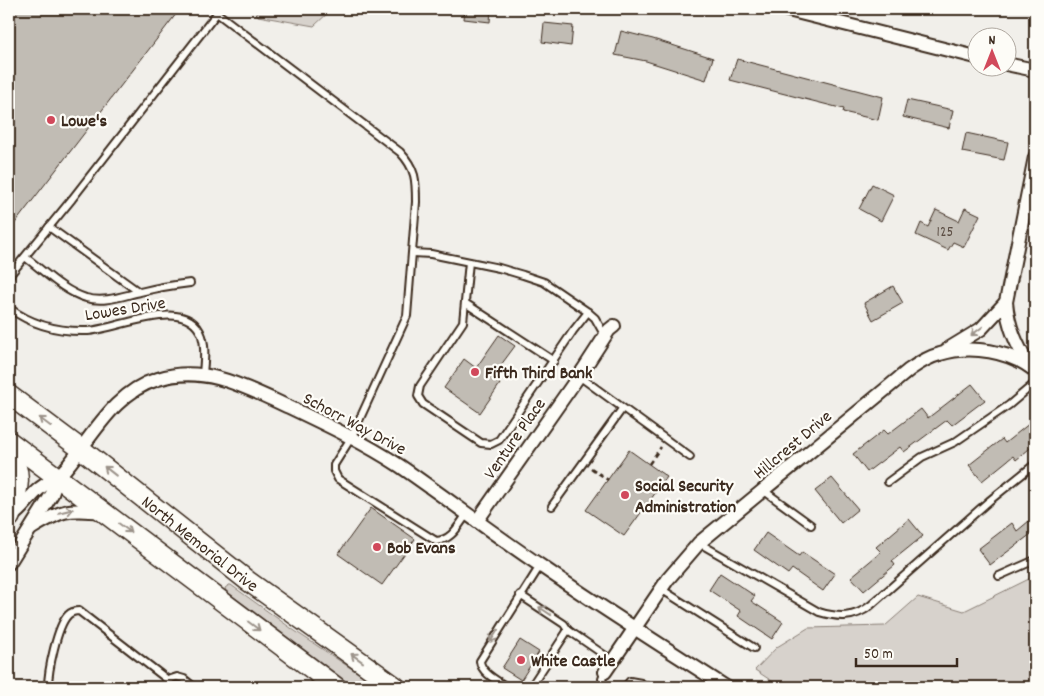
<svg xmlns="http://www.w3.org/2000/svg" width="1044" height="696" font-family="Dekko,sans-serif">
  <style>
    .green { fill: #d7d2cc; stroke: #897e75 }
    .building { fill: #c1bcb4; stroke: #3b2a1e }
    .lines { fill: none; stroke-linecap: round; stroke-linejoin: round }
    .lane-casing { stroke: #3b2a1e; stroke-width: 10 }
    .street-casing { stroke: #3b2a1e; stroke-width: 16 }
    .primary-casing { stroke: #3b2a1e; stroke-width: 22 }
    .path { stroke: #3b2a1e; stroke-width: 2.5; stroke-dasharray: 5 4; stroke-linecap: butt }
    .lane { stroke: #fdfcf7; stroke-width: 6 }
    .street { stroke: #fdfcf7; stroke-width: 12 }
    .primary { stroke: #fdfcf7; stroke-width: 19 }
    .oneway { stroke: #9c938a }
    .poi-dot { fill: #d1495b; stroke: #fdfcf7; stroke-width: 2 }
    .labels { text-anchor: middle; stroke-width: 4.5; stroke-linejoin: round; paint-order: stroke }
    .number-label { font-size: 15px; fill: #5c4e44 }
    .poi-label { font-size: 18px; font-weight: bold; fill: #3b2a1e; stroke: #fdfcf7; text-anchor: start }
    .street-label { font-size: 18px; fill: #3b2a1e; stroke: #fdfcf7 }
  </style>
  <rect width="100%" height="100%" fill="#f1efea"/>
  <filter id="ink" filterUnits="userSpaceOnUse"><feTurbulence type="fractalNoise" baseFrequency=".02" numOctaves="2"/><feDisplacementMap in="SourceGraphic" scale="10" xChannelSelector="R" yChannelSelector="G"/><feConvolveMatrix kernelMatrix="1 2 1 2 8 2 1 2 1" color-interpolation-filters="sRGB"/></filter>
  <g filter="url(#ink)">
    <g class="green">
      <path d="M256,9H326L329,12L314,26L258,16Z"/>
      <path d="M1035,576V687H781L755,670L777,647L808,628L885,626L918,597L964,611Z"/>
      <path d="M229,585H231L295,631L379,687H354L226,591L225,588Z"/>
    </g>
    <g class="building">
      <path d="M9,9H180L9,231Z"/>
      <path d="M465,9H491L490,22L464,19Z"/>
      <path d="M544,23L573,26L571,46L542,42Z"/>
      <path d="M621,31L653,39L713,58L706,80L646,61L615,55Z"/>
      <path d="M737,59L883,97L878,120L843,112L844,109L730,80Z"/>
      <path d="M907,100L953,110L949,128L903,117Z"/>
      <path d="M966,133L1008,142L1004,160L962,152Z"/>
      <path d="M872,184L894,195L881,221L859,209Z"/>
      <path d="M965,208L980,215L964,247L953,242L948,250L916,235L921,223L928,227L936,210L959,221Z"/>
      <path d="M893,286L903,303L873,320L864,303Z"/>
      <path d="M499,335L515,346L492,377L500,384L480,413L444,388L464,359L476,368Z"/>
      <path d="M972,384L985,400L952,425L947,420L904,452L900,447L867,472L853,454L884,430L888,434L921,409L928,418Z"/>
      <path d="M1035,419V444L1016,460L1013,456L982,481L969,465L1002,439L1005,443Z"/>
      <path d="M629,450L667,477L624,536L586,510Z"/>
      <path d="M832,478L858,509L841,523L815,491Z"/>
      <path d="M371,508L415,539L382,585L338,554Z"/>
      <path d="M1035,516V531L990,565L978,549L1012,523L1017,531Z"/>
      <path d="M909,519L923,536L892,561L895,565L864,591L851,577L881,552L876,547Z"/>
      <path d="M766,533L799,556L802,552L835,574L823,591L792,569L788,574L754,550Z"/>
      <path d="M720,573L755,596L751,601L783,622L772,639L738,616L741,611L709,590Z"/>
      <path d="M520,640L539,652L521,680L502,668Z"/>
    </g>
    <g class="lines">
      <defs>
        <g id="lane">
          <path d="M49,227L139,292"/>
          <path d="M413,253L431,254L499,268L523,275L544,282L588,312L595,318L605,336"/>
          <path d="M25,257C44,271 63,291 86,298C105,303 122,296 140,292C156,288 173,285 190,283"/>
          <path d="M469,262L463,322L420,386L418,396L423,404L481,443L491,444L499,440L573,331L588,312"/>
          <path d="M9,276L72,199L217,13L400,152C416,169 416,180 416,202L407,316L351,438L334,465V471L338,479L436,541C452,540 458,526 467,514"/>
          <path d="M465,303L554,361"/>
          <path d="M9,308C32,325 60,332 88,331C119,329 188,294 202,336C206,348 204,362 203,374"/>
          <path d="M579,376L690,457"/>
          <path d="M888,482L922,457L955,442L1009,405L1035,383"/>
          <path d="M763,490L811,525"/>
          <path d="M552,506L622,409"/>
          <path d="M699,543L819,612C839,618 854,618 870,606L989,501L1035,464"/>
          <path d="M999,576L1035,560"/>
          <path d="M661,589L754,648"/>
          <path d="M520,595L564,624L568,630L613,661"/>
          <path d="M605,672L602,679L605,687"/>
          <path d="M48,687C48,671 57,626 68,615C71,612 74,611 79,611L168,680"/>
          <path d="M163,687L168,680L177,677L184,679L194,687"/>
          <path d="M507,687C498,681 481,673 480,661L540,566"/>
          <path d="M528,687L534,682L568,630"/>
          <path d="M625,687L630,681L641,683L648,687"/>
        </g>
        <g id="street">
          <path d="M784,9L976,57"/>
          <path d="M1006,64L1035,70"/>
          <path d="M948,349L981,329L1006,302"/>
          <path d="M1029,366C1017,345 1008,327 1006,302L1035,157"/>
          <path d="M12,516C23,509 29,497 39,489C49,481 58,478 66,468C93,436 114,392 158,379C205,364 247,388 289,407C327,425 365,443 400,466C448,499 493,534 541,566C602,608 664,647 726,687"/>
          <path d="M477,521L583,370L609,330L614,326"/>
          <path d="M32,528C62,510 67,508 102,512"/>
          <path d="M9,563L52,494L58,477"/>
          <path d="M605,672L668,579L699,543L909,370C919,363 928,357 940,354C970,344 1011,351 1035,371"/>
        </g>
        <g id="primary">
          <path id="s1" d="M9,395L81,449L248,581L396,687"/>
          <path d="M9,441L336,687"/>
          <path d="M9,455C26,473 16,496 10,517"/>
        </g>
      </defs>
      <use href="#lane" class="lane-casing"/>
      <use href="#street" class="street-casing"/>
      <use href="#primary" class="primary-casing"/>
      <g class="path">
        <path d="M649,464L661,447"/>
        <path d="M591,468L608,480"/>
      </g>
      <use href="#lane" class="lane"/>
      <use href="#street" class="street"/>
      <use href="#primary" class="primary"/>
    </g>
    <defs><path id="oneway-shaft" d="M-6 0H5M1.5-3L5.5 0L1.5 3" fill="none" stroke-width="1.6" stroke-linecap="round" stroke-linejoin="round" transform="scale(1.25)"/></defs>
    <g class="oneway">
      <use href="#oneway-shaft" transform="translate(977 331) rotate(143)"/>
      <use href="#oneway-shaft" transform="translate(45 422) rotate(-143)"/>
      <use href="#oneway-shaft" transform="translate(110 471) rotate(-142)"/>
      <use href="#oneway-shaft" transform="translate(66 511) rotate(-14)"/>
      <use href="#oneway-shaft" transform="translate(125 528) rotate(37)"/>
      <use href="#oneway-shaft" transform="translate(545 611) rotate(-146)"/>
      <use href="#oneway-shaft" transform="translate(254 626) rotate(37)"/>
      <use href="#oneway-shaft" transform="translate(494 636) rotate(122)"/>
      <use href="#oneway-shaft" transform="translate(357 658) rotate(-144)"/>
    </g>
  </g>
  <g class="poi-dot">
    <circle cx="51" cy="120" r="5"/>
    <circle cx="475" cy="372" r="5"/>
    <circle cx="625" cy="495" r="5"/>
    <circle cx="377" cy="547" r="5"/>
    <circle cx="521" cy="660" r="5"/>
  </g>
  <g class="labels">
    <g class="number-label">
      <text x="945" y="236">125</text>
    </g>
    <g class="poi-label">
      <text x="61" y="126">Lowe's</text>
      <text x="485" y="378">Fifth Third Bank</text>
      <text x="635" y="491">Social Security<tspan x="635" dy="21">Administration</tspan></text>
      <text x="387" y="553">Bob Evans</text>
      <text x="531" y="666">White Castle</text>
    </g>
    <g class="street-label">
      <text transform="translate(125 308) rotate(-9)" y="6">Lowes Drive</text>
      <text transform="translate(355 423) rotate(28)" y="6">Schorr Way Drive</text>
      <text transform="translate(514 438) rotate(-55)" y="6">Venture Place</text>
      <text transform="translate(792 444) rotate(-40)" y="6">Hillcrest Drive</text>
      <text dy="6" stroke="none"><textPath href="#s1" startOffset="242">North Memorial Drive</textPath></text>
    </g>
  </g>
  <rect width="1044" height="696" fill="none" stroke="#fdfcf7" stroke-width="30"/>
  <rect x="15" y="15" width="1014" height="666" fill="none" stroke="#3b2a1e" stroke-width="2" filter="url(#ink)"/>
  <g transform="translate(992 52)"><circle r="24" fill="#fdfcf7" stroke="#afa8a0"/>
  <path d="M0-4L9 19L0 12L-9 19Z" fill="#d1495b"/>
  <text y="-8" font-size="14" font-weight="bold" text-anchor="middle" fill="#3b2a1e">N</text>
  </g>
  <path d="M856 658v8h101v-8" fill="none" stroke="#3b2a1e" stroke-width="2.5"/>
  <text x="864" y="658" font-size="15" fill="#3b2a1e" stroke="#fdfcf7" stroke-width="4" paint-order="stroke">50 m</text>
</svg>
